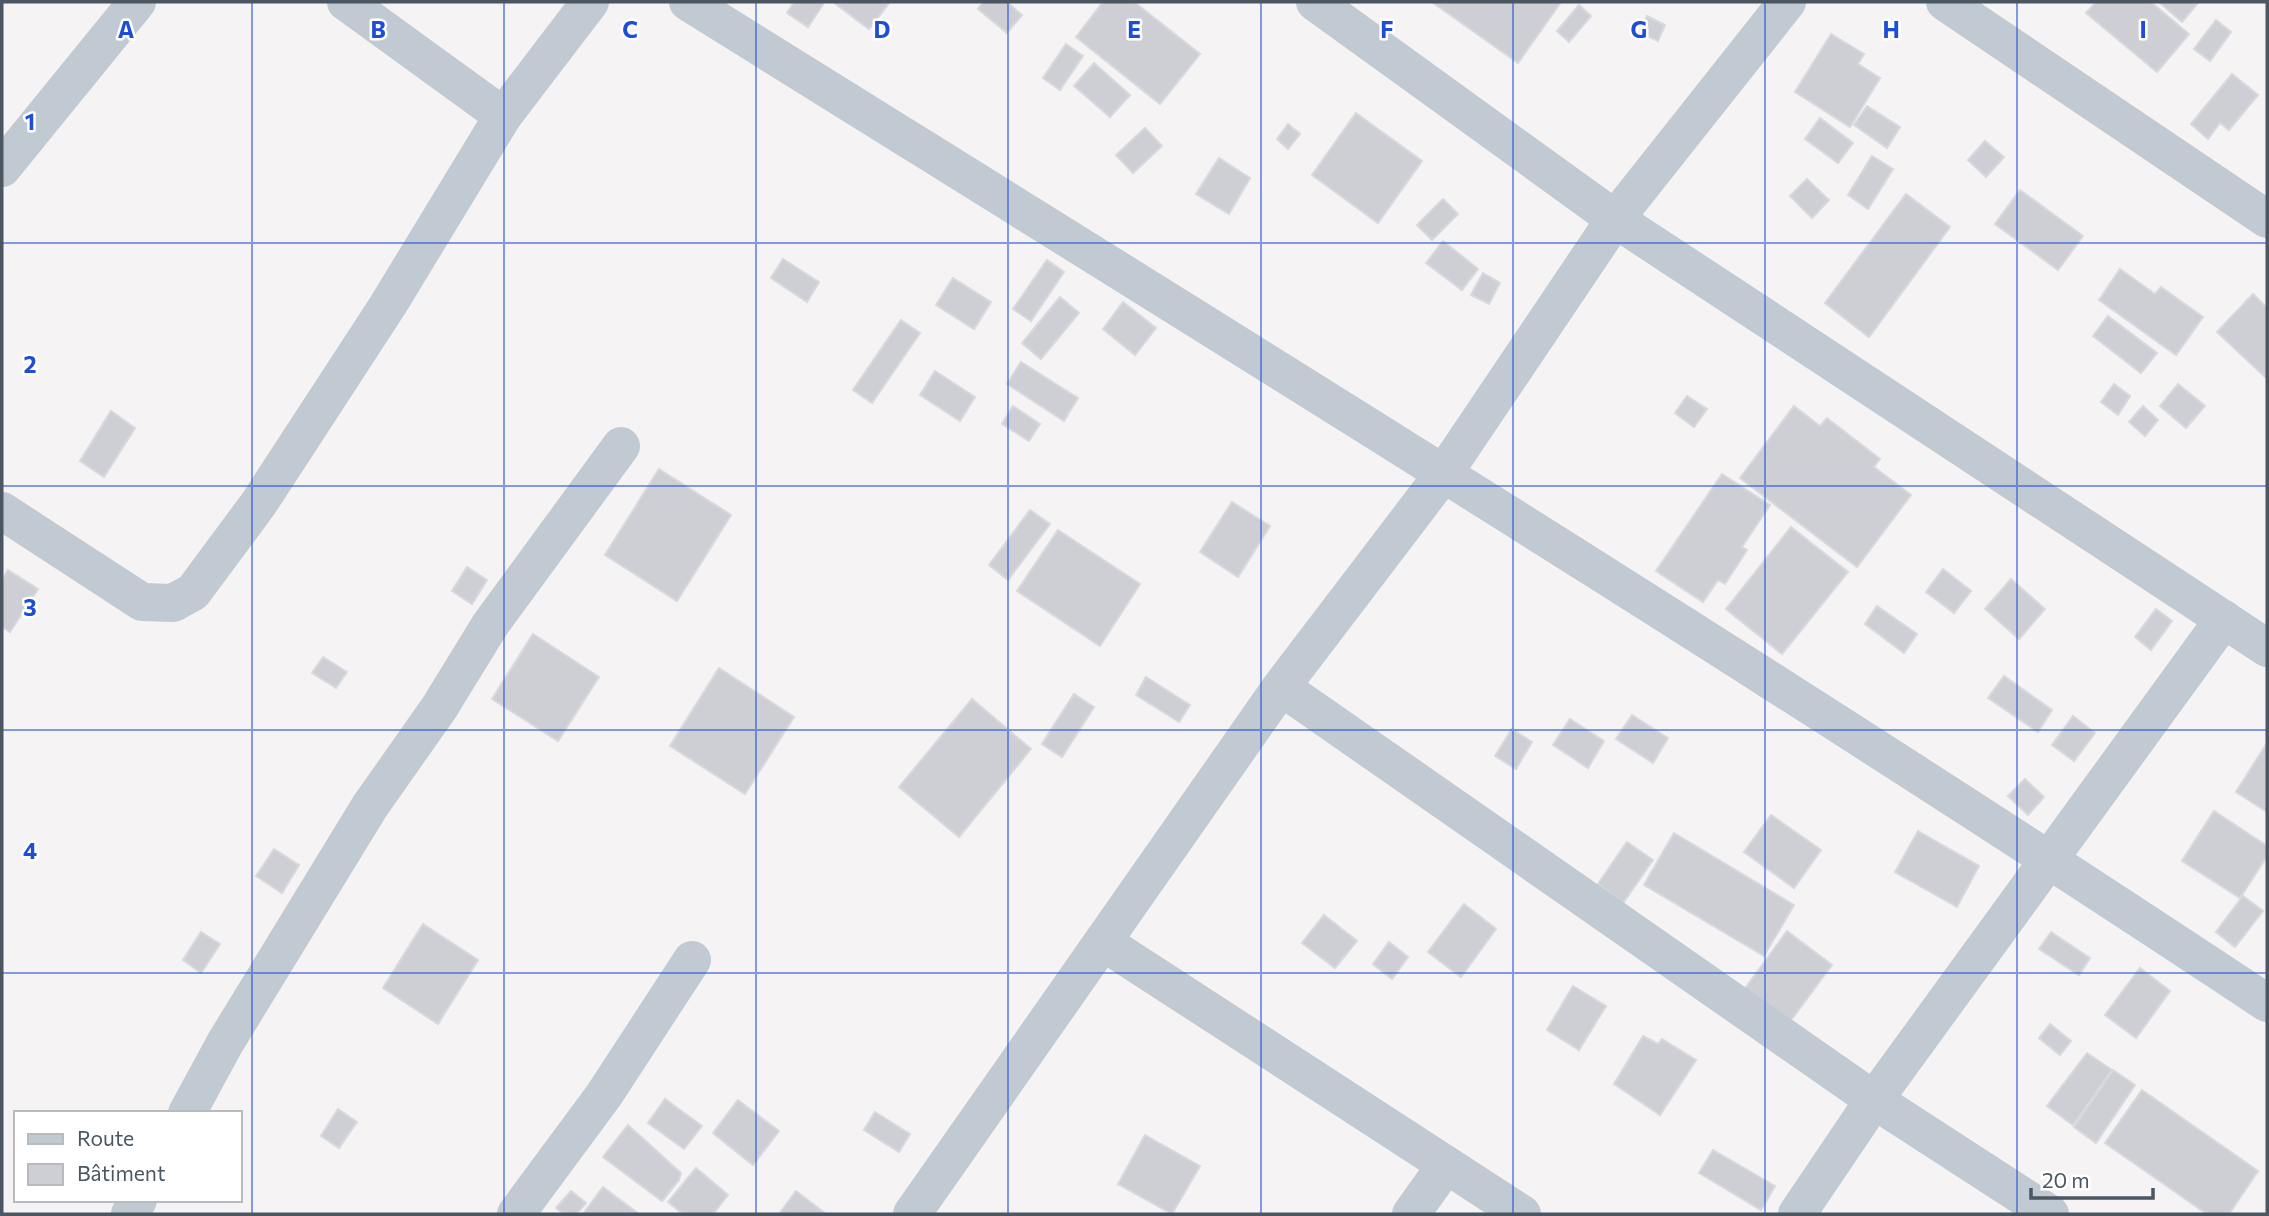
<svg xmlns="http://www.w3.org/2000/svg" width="2269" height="1216" font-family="Commissioner,sans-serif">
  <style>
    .building { fill: #cdcfd5; stroke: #d7d9de; stroke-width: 2 }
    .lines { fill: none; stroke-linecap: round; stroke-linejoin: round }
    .minor { stroke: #c1cad2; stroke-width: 38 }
    .grid { fill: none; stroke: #1d4ed8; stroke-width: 2; stroke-opacity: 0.55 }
    .grid-label { font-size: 23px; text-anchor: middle; font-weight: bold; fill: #1d4ed8; stroke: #fff; stroke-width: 5; stroke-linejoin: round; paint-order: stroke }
  </style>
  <rect width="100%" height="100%" fill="#f5f3f3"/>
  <g class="building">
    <path d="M794,2H822L824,3L808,27L787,13Z"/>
    <path d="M833,2H890L869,29Z"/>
    <path d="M983,2H1007L1022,15L1007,33L978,9Z"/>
    <path d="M1103,2H1134L1200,54L1160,104L1076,37Z"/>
    <path d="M1432,2H1561L1518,63Z"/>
    <path d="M2096,2H2151L2189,34L2157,72L2086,13Z"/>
    <path d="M2159,2H2196L2198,3L2182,22Z"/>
    <path d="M1579,5L1591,16L1569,42L1557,31Z"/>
    <path d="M1647,16L1665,25L1658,41L1640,33Z"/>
    <path d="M2216,20L2231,32L2210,61L2194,49Z"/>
    <path d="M1831,34L1864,54L1858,64L1880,78L1850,127L1795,92Z"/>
    <path d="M1066,44L1083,56L1060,90L1043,78Z"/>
    <path d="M1094,63L1130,95L1110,117L1074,86Z"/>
    <path d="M2232,74L2258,95L2229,130L2220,123L2208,139L2191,124Z"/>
    <path d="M1867,106L1900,127L1887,148L1854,125Z"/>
    <path d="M1356,113L1422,161L1378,223L1312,175Z"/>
    <path d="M1820,118L1853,143L1838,163L1805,139Z"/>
    <path d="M1288,124L1300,134L1288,149L1277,139Z"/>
    <path d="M1145,128L1162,146L1133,173L1116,155Z"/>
    <path d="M1985,141L2004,157L1986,177L1968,160Z"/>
    <path d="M1872,156L1893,169L1868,209L1848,195Z"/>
    <path d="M1219,158L1250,178L1229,214L1196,194Z"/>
    <path d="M1807,179L1829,200L1812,218L1790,196Z"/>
    <path d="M2020,190L2083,236L2058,270L1995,224Z"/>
    <path d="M1906,194L1950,227L1869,337L1825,303Z"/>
    <path d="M1443,199L1458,214L1432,240L1417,225Z"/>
    <path d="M1443,241L1478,269L1462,290L1426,263Z"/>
    <path d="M783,259L819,282L807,302L771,278Z"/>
    <path d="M1047,260L1064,272L1031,321L1013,309Z"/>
    <path d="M2120,269L2155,294L2161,287L2203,317L2176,355L2099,300Z"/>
    <path d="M1483,273L1500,283L1489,304L1471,295Z"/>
    <path d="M953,278L991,302L974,329L936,305Z"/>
    <path d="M2253,294L2267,308V374L2265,377L2217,332Z"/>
    <path d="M1060,297L1079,313L1041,359L1022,343Z"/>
    <path d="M1123,302L1156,328L1135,355L1103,329Z"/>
    <path d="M2108,316L2157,353L2141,373L2093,336Z"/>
    <path d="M901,320L920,333L872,403L853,390Z"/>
    <path d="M1021,362L1078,398L1064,421L1007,384Z"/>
    <path d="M935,371L975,397L960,421L920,395Z"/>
    <path d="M2114,384L2130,396L2118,415L2101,402Z"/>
    <path d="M2178,384L2205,406L2186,428L2160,406Z"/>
    <path d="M1687,396L1707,409L1694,427L1675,413Z"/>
    <path d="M1013,406L1040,424L1029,441L1002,424Z"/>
    <path d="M1794,406L1820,426L1827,418L1880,459L1874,467L1911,495L1857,567L1740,478Z"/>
    <path d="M2143,406L2158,420L2145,436L2129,422Z"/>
    <path d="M111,411L135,428L104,477L80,461Z"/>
    <path d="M659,469L731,515L677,601L605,555Z"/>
    <path d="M1722,474L1770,505L1742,547L1747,550L1725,584L1718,580L1703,602L1656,571Z"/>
    <path d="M1232,502L1270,526L1238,577L1200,552Z"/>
    <path d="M1030,510L1050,524L1008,580L989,565Z"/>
    <path d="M1791,527L1848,572L1782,654L1726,609Z"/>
    <path d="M1058,530L1140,584L1100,646L1017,591Z"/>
    <path d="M467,567L487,580L472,604L452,591Z"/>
    <path d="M1943,569L1971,591L1954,613L1926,592Z"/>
    <path d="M8,570L38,589L10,632L2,627V580Z"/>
    <path d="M2011,579L2045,609L2019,639L1985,609Z"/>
    <path d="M1877,606L1917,634L1904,653L1865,624Z"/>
    <path d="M2156,609L2172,621L2151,650L2135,637Z"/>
    <path d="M533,634L599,677L558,741L492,699Z"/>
    <path d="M323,657L347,672L336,688L312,673Z"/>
    <path d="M719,668L794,717L745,794L670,746Z"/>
    <path d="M2004,676L2052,710L2038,732L1988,698Z"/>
    <path d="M1146,677L1190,705L1179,722L1136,695Z"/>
    <path d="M1074,694L1094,707L1062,757L1042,744Z"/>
    <path d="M972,699L1031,749L959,837L899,787Z"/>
    <path d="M1632,715L1668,738L1653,763L1616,739Z"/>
    <path d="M2073,716L2095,733L2074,761L2052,745Z"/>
    <path d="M1570,719L1604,741L1588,768L1553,745Z"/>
    <path d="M1512,729L1532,742L1516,769L1495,756Z"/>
    <path d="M2267,743V812L2236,792Z"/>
    <path d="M2025,779L2044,797L2028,815L2008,796Z"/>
    <path d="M2214,811L2267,846V856L2240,898L2182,861Z"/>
    <path d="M1771,815L1821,850L1794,888L1744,852Z"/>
    <path d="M1918,831L1979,866L1957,907L1895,872Z"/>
    <path d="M1674,833L1794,905L1764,956L1644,885Z"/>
    <path d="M1627,842L1653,860L1623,903L1598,884Z"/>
    <path d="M274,849L299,865L282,893L256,876Z"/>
    <path d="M2243,896L2263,911L2235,947L2216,932Z"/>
    <path d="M1464,904L1496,929L1461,977L1428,952Z"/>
    <path d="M1324,915L1357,941L1335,968L1302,943Z"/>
    <path d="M423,924L478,960L438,1024L383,988Z"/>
    <path d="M1787,931L1832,965L1783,1031L1738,998Z"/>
    <path d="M201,932L220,944L201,973L183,960Z"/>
    <path d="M2051,932L2090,958L2079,975L2039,949Z"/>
    <path d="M1389,942L1408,957L1392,979L1373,964Z"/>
    <path d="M2140,968L2170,991L2136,1038L2105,1015Z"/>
    <path d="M1573,986L1606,1006L1579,1050L1547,1030Z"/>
    <path d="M2050,1024L2071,1041L2060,1055L2039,1038Z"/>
    <path d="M1643,1036L1658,1044L1662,1039L1696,1060L1660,1115L1614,1084Z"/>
    <path d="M2087,1053L2112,1070L2073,1125L2047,1106Z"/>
    <path d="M2113,1070L2135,1085L2096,1143L2074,1127Z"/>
    <path d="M2142,1090L2258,1171L2229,1214H2207L2105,1143Z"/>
    <path d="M665,1099L702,1126L684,1149L648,1123Z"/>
    <path d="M738,1100L779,1131L753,1165L713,1133Z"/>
    <path d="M338,1109L357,1122L339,1148L321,1136Z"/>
    <path d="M875,1112L910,1134L899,1152L864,1130Z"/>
    <path d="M628,1125L681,1173L679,1180L662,1201L603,1157Z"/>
    <path d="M1145,1135L1200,1166L1172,1214L1118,1184Z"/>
    <path d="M1713,1150L1775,1186L1761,1210L1699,1173Z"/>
    <path d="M696,1168L728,1195L713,1214H683L668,1202Z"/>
    <path d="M603,1187L639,1214H583Z"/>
    <path d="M571,1191L586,1203L577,1214H563L556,1208Z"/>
    <path d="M796,1191L826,1214H779Z"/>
  </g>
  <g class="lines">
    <g class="minor">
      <path d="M346,2L503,116"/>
      <path d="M688,2C1217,332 1748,659 2267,1003"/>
      <path d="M1315,2L1615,219L2267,648"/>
      <path d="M1945,2L2267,219"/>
      <path d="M2,168L137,2"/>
      <path d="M2,511L142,602L173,603L193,592L259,503L388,305L503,116L590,2"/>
      <path d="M1281,687L1874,1100L2050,1214"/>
      <path d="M1103,942L1522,1214"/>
      <path d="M187,1113L225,1043L370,806L439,708L490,625L621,446"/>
      <path d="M130,1214L138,1200"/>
      <path d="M516,1214L604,1095L692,960"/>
      <path d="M912,1214L1281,687L1444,473L1615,219L1787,2"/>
      <path d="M1411,1214L1446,1165"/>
      <path d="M1797,1214L1874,1100L2224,619"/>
    </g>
  </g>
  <path class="grid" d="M252,2V1214M504,2V1214M756,2V1214M1008,2V1214M1261,2V1214M1513,2V1214M1765,2V1214M2017,2V1214M2,243H2267M2,486H2267M2,730H2267M2,973H2267"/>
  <g class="grid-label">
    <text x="126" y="38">A</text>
    <text x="378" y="38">B</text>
    <text x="630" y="38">C</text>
    <text x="882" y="38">D</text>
    <text x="1134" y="38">E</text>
    <text x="1387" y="38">F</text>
    <text x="1639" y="38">G</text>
    <text x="1891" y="38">H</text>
    <text x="2143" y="38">I</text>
    <text x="30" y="130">1</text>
    <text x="30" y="373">2</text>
    <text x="30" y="616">3</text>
    <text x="30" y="859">4</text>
  </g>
  <rect width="2269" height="1216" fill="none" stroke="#4a5661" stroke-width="7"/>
  <rect x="14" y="1111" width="228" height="91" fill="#ffffff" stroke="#b7bbc0" stroke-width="2"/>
  <rect x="28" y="1134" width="35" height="10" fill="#c1cad2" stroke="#b7bbc0" stroke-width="2"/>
  <text x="77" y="1146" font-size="21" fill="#4a5661">Route</text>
  <rect x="28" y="1164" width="35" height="21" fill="#cdcfd5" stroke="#b7bbc0" stroke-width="2"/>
  <text x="77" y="1181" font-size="21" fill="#4a5661">Bâtiment</text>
  <path d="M2031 1188v10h122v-10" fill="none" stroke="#4a5661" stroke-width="3.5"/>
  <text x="2042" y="1188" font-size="21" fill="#4a5661" stroke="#ffffff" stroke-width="5" paint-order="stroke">20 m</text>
</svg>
